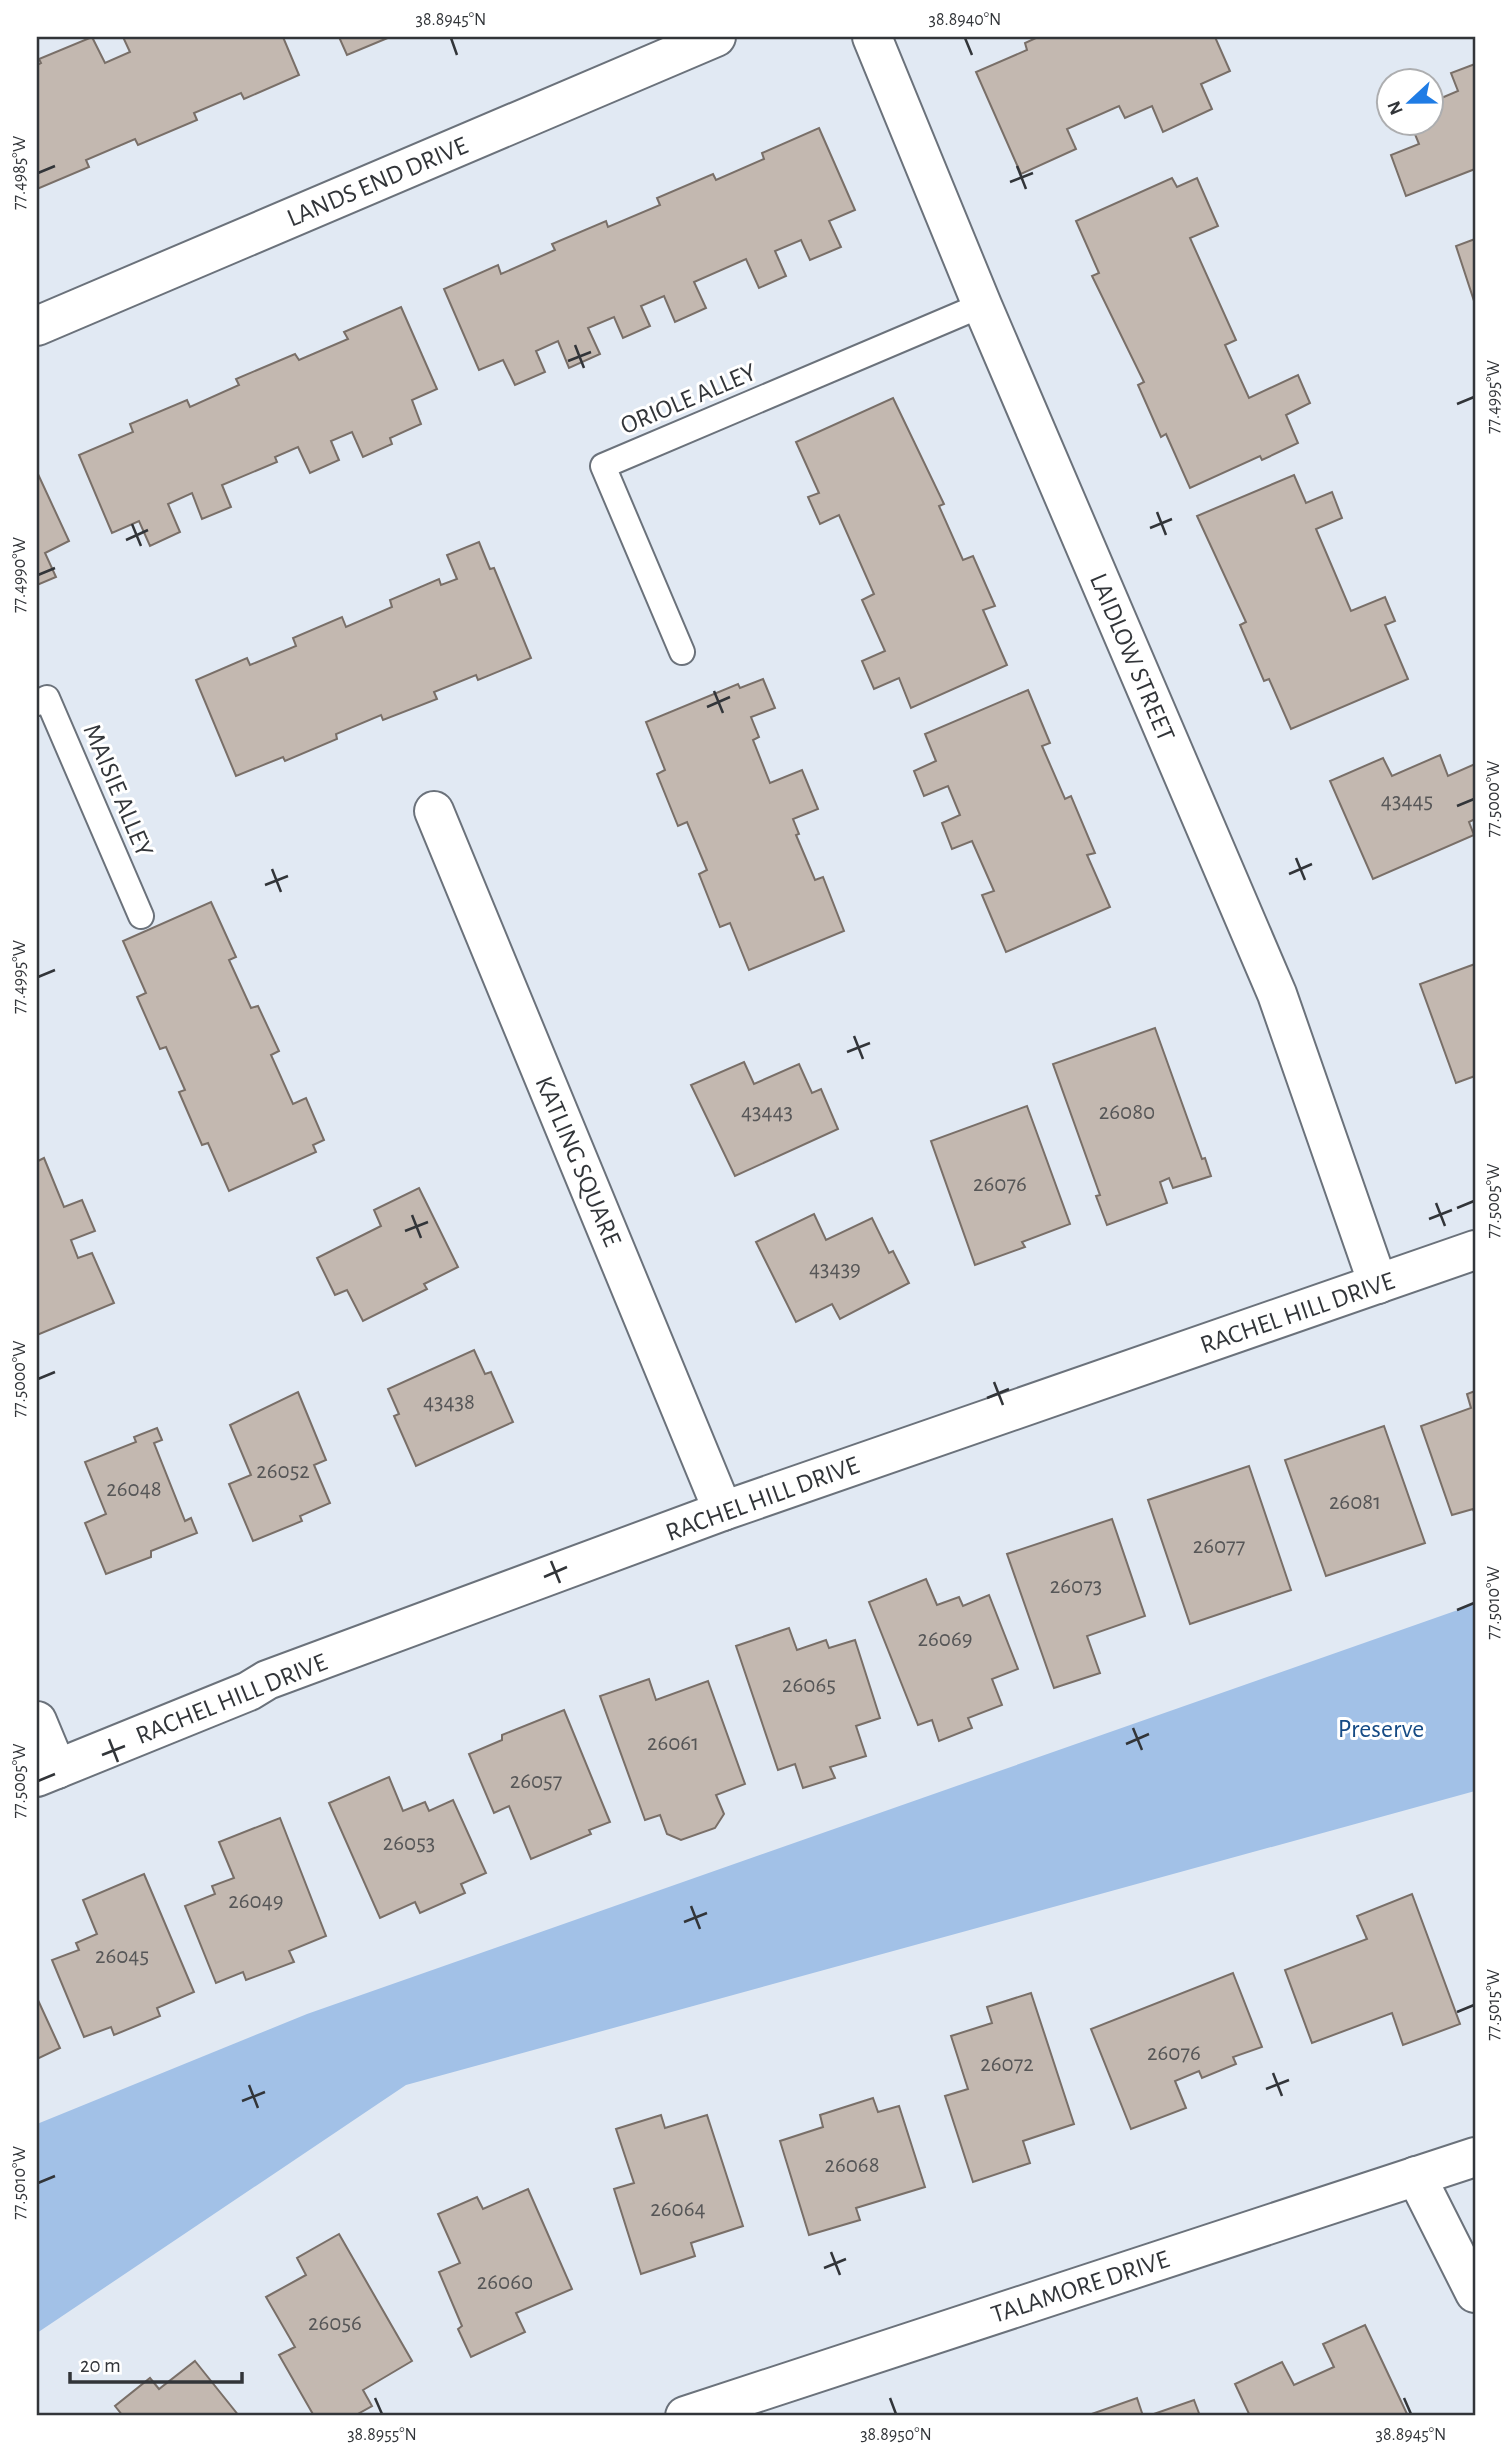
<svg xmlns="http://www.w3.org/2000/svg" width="1512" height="2453" font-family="'Alegreya Sans',sans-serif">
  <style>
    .green { fill: #a2c1e7 }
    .building { fill: #c3b8b0; stroke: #796f68; stroke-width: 2 }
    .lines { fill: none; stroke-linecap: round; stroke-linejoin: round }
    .lane-casing { stroke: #6b727b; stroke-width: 28 }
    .street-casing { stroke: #6b727b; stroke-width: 42 }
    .lane { stroke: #fff; stroke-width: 24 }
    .street { stroke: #fff; stroke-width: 38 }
    .ticks { fill: none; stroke: #323539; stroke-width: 2.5 }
    .labels { text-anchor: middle; stroke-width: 6; stroke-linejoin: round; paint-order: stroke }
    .number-label { font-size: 23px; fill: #565657 }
    .street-label { font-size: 26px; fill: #323539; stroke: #fff }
    .park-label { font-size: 26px; fill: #164b85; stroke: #fff }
    .neatline { fill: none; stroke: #323539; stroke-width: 2.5 }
    .ticks-label { font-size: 18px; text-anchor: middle; fill: #323539 }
  </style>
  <rect width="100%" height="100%" fill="#e1e9f3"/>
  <path class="green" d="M1475,1604V1791L406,2085L37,2333V2124L307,2014Z"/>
  <g class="building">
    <path d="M92,37L105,63L130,52L123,37H283L299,75L244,99L241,93L194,113L197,120L138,145L135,139L86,160L89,167L37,189V65L41,63L39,59Z"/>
    <path d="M339,37H390L347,55Z"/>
    <path d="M1038,37H1215L1230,71L1201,84L1212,109L1163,132L1152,106L1125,118L1119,106L1067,129L1076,149L1021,174L976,72L1027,50L1025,43Z"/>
    <path d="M1475,64V169L1406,196L1391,155L1419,144L1410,122H1432V102L1458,91L1451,73Z"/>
    <path d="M819,128L855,210L829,221L841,247L810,260L801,240L775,251L786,276L759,288L746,259L694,282L706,308L675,322L664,296L641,306L650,326L623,338L614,317L588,328L600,354L569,368L558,341L536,351L545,372L515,385L503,360L479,370L444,289L498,265L501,274L555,250L552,244L606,221L608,227L660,205L657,198L713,174L716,180L764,159L762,153Z"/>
    <path d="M1172,178L1177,187L1197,178L1218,226L1190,238L1236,340L1225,345L1249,398L1298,375L1310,403L1286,415L1298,443L1262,460L1260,456L1190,488L1166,434L1161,437L1138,385L1144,382L1092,276L1099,273L1076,221Z"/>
    <path d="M1475,239V304L1456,246Z"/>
    <path d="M401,307L437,389L412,400L421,424L390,438L392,444L363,457L352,432L331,441L339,460L310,473L298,447L275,457L277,462L222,485L231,507L202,519L192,493L168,504L180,532L150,546L139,521L112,533L79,455L133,432L130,424L187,400L190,407L239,385L236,379L295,354L299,360L348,339L344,332Z"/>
    <path d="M893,398L944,504L939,506L963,560L973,556L995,606L983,610L1007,665L911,708L899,678L874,689L862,661L885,651L862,600L874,594L839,515L820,524L808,497L819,493L796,442Z"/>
    <path d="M37,472L69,541L45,553L56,577L37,585Z"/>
    <path d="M1294,475L1306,503L1332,492L1342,518L1316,529L1351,611L1385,597L1395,621L1385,625L1408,679L1291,729L1269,679L1264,681L1240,625L1246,622L1197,516Z"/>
    <path d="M479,542L490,569L494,568L531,658L478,680L476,675L434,692L437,699L383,720L381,715L336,734L337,739L285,761L283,757L236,776L196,680L247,658L250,665L296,646L293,638L342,617L346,627L392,607L390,600L439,579L441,585L457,579L447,555Z"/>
    <path d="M763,679L775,708L751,717L759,737L753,740L770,783L802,770L818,809L793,819L799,834L796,835L815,880L823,877L844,931L749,970L730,923L720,927L699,874L707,870L687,822L678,826L657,774L665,770L646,722L738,684L740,688Z"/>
    <path d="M1028,690L1050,743L1042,746L1065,799L1071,796L1095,853L1087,855L1110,907L1006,952L982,895L994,891L972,841L952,849L942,823L960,815L948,786L924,796L914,771L936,761L925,734Z"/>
    <path d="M1440,755L1448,776L1475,764V819L1469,822L1474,835L1373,879L1330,781L1383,758L1392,776Z"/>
    <path d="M211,902L236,957L229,960L251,1008L258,1006L279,1051L271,1055L293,1104L306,1098L324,1140L313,1145L316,1152L229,1191L208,1143L202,1145L179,1092L185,1090L166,1047L160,1049L137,997L146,993L123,941Z"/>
    <path d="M1475,964V1076L1456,1083L1420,984Z"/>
    <path d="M1155,1028L1202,1159L1205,1158L1211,1176L1173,1188L1169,1178L1160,1182L1167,1203L1107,1225L1096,1196L1100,1195L1053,1064Z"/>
    <path d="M744,1062L754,1084L799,1064L812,1093L821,1089L838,1129L735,1176L691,1085Z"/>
    <path d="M1027,1106L1070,1224L1022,1242L1025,1247L975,1265L931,1141Z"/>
    <path d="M37,1158L38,1161L44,1158L64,1207L82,1200L95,1231L71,1240L78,1258L92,1253L114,1303L37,1335Z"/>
    <path d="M419,1188L458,1267L424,1284L427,1289L363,1321L347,1290L335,1295L317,1258L381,1226L374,1210Z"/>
    <path d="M814,1214L826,1240L872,1218L889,1253L893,1251L909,1283L840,1319L832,1304L796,1322L756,1242Z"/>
    <path d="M474,1350L485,1374L491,1372L513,1422L416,1466L394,1416L399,1414L388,1389Z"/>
    <path d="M1475,1391V1515L1473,1509L1452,1515L1421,1426L1471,1408L1467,1394Z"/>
    <path d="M298,1392L326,1460L314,1465L330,1503L300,1516L302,1521L253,1541L229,1484L251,1475L230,1425Z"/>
    <path d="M1384,1426L1425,1543L1326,1576L1285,1460Z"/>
    <path d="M157,1428L162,1440L154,1443L185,1521L191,1518L197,1533L151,1551V1557L106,1574L85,1523L106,1514L85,1462L136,1442L134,1437Z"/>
    <path d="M1249,1466L1291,1590L1190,1624L1148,1500Z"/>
    <path d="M1112,1519L1145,1616L1087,1636L1100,1673L1054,1688L1007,1554Z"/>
    <path d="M926,1579L937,1605L959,1597L963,1606L989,1595L1018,1669L992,1679L1002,1705L968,1718L972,1728L939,1741L932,1720L918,1725L869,1602Z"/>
    <path d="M789,1628L797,1650L826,1640L829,1648L855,1640L880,1718L856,1726L866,1756L830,1767L835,1778L803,1788L795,1764L778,1770L736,1646Z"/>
    <path d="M649,1679L656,1700L708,1681L745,1784L716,1795L724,1814L715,1828L681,1840L667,1834L660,1815L645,1820L600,1696Z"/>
    <path d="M564,1710L610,1822L589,1830L591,1834L531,1859L509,1806L494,1813L469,1754L502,1740V1735Z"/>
    <path d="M389,1777L403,1811L425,1802L429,1811L453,1800L486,1873L461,1884L465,1893L420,1913L415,1902L380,1918L329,1803Z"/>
    <path d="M280,1818L326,1936L289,1951L294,1962L246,1980L243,1972L216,1983L185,1906L215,1894L212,1886L234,1878L219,1842Z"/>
    <path d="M144,1874L194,1992L157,2008L160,2016L114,2035L111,2027L84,2037L52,1960L79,1950L76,1943L97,1934L83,1900Z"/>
    <path d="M1412,1894L1460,2024L1403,2045L1392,2013L1312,2043L1285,1970L1367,1939L1357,1916Z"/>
    <path d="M1233,1973L1262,2047L1233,2057L1236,2064L1202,2078L1199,2071L1175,2081L1186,2108L1131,2129L1091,2029Z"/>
    <path d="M1031,1993L1074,2124L1023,2141L1030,2163L973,2182L945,2096L968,2089L951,2036L992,2023L987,2007Z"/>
    <path d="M37,1998L60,2048L37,2059Z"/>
    <path d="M873,2098L878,2112L899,2106L925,2187L856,2208L860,2220L809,2235L780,2141L823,2127L820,2115Z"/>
    <path d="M661,2115L665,2128L707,2115L743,2226L691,2243L695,2256L641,2274L614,2189L634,2183L616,2129Z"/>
    <path d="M528,2189L572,2289L516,2313L525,2332L471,2357L458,2329L462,2326L439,2272L460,2263L438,2214L477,2197L483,2209Z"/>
    <path d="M339,2234L412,2361L363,2390L372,2406L354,2416H314L279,2355L295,2347L266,2297L306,2275L297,2258Z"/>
    <path d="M1365,2325L1408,2416H1250L1235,2384L1282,2362L1294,2385L1334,2367L1323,2344Z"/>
    <path d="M195,2361L239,2416H123L115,2406L150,2378L159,2389Z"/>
    <path d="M1137,2398L1143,2416H1086Z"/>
    <path d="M1194,2400L1200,2416H1148Z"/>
  </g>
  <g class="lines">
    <defs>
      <g id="lane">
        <path d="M682,652L603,466L982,305"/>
        <path d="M37,703L47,698L141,916"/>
      </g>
      <g id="street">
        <path d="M872,37L982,305L1277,994L1378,1284"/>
        <path d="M37,326L716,37"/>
        <path d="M434,811L723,1511"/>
        <path d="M37,1721L57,1769"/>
        <path d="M37,1777L249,1691L267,1680L723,1511L1475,1250"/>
        <path d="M1416,2176L1475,2293"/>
        <path d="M685,2416L1475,2157"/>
      </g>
    </defs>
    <use href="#lane" class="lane-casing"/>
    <use href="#street" class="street-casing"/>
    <use href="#lane" class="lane"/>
    <use href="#street" class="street"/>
  </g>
  <path class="ticks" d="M451,38L457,55M965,38L972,55M1017,166L1026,189M38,173L55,166M1010,182L1033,173M575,345L584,368M568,361L591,352M1457,404L1474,397M1157,512L1166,535M132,524L141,546M1150,528L1172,519M126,540L148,530M38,575L55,568M714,691L723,713M707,707L730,697M1457,806L1474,799M1296,858L1305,880M272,869L281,892M1289,874L1312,864M265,885L288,876M38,977L55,970M854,1036L863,1059M847,1052L870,1043M1436,1203L1445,1226M1457,1208L1474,1201M412,1215L421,1238M1429,1219L1452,1210M405,1231L428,1222M38,1379L55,1372M994,1382L1003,1405M987,1398L1009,1389M551,1561L560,1583M544,1577L567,1567M1457,1610L1474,1603M1133,1728L1142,1750M109,1739L118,1762M1126,1744L1149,1734M102,1755L125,1746M38,1781L55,1774M691,1906L700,1929M684,1922L707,1913M1457,2012L1474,2005M1273,2073L1282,2096M249,2085L258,2108M1266,2089L1289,2080M242,2101L265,2092M38,2183L55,2176M831,2252L840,2275M824,2268L846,2259M375,2398L382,2414M890,2398L896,2414M1404,2398L1411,2414"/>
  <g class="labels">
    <g class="number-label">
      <text x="1407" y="808">43445</text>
      <text x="767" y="1119">43443</text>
      <text x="1127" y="1119">26080</text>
      <text x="1000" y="1191">26076</text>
      <text x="835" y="1276">43439</text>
      <text x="449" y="1409">43438</text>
      <text x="283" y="1478">26052</text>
      <text x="134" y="1496">26048</text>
      <text x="1355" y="1509">26081</text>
      <text x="1219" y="1553">26077</text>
      <text x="1076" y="1593">26073</text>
      <text x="945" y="1646">26069</text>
      <text x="809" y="1692">26065</text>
      <text x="673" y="1750">26061</text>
      <text x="536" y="1788">26057</text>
      <text x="409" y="1850">26053</text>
      <text x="256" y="1908">26049</text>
      <text x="122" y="1963">26045</text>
      <text x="1174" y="2060">26076</text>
      <text x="1007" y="2071">26072</text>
      <text x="852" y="2172">26068</text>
      <text x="678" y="2216">26064</text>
      <text x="505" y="2289">26060</text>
      <text x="335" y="2330">26056</text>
    </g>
    <g class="street-label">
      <text transform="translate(377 181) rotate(-23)" y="9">LANDS END DRIVE</text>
      <text transform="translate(688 398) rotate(-23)" y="9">ORIOLE ALLEY</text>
      <text transform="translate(1133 657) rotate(67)" y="9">LAIDLOW STREET</text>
      <text transform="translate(119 790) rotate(67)" y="9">MAISIE ALLEY</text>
      <text transform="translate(579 1161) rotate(67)" y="9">KATLING SQUARE</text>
      <text transform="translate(1297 1312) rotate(-19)" y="9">RACHEL HILL DRIVE</text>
      <text transform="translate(762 1498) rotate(-20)" y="9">RACHEL HILL DRIVE</text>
      <text transform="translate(231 1698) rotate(-22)" y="9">RACHEL HILL DRIVE</text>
      <text transform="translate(1080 2286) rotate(-18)" y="9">TALAMORE DRIVE</text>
    </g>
    <g class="park-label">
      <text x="1381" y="1737">Preserve</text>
    </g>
  </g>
  <rect width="1512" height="2453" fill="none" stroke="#ffffff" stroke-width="77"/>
  <g transform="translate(1410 102) rotate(248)"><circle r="33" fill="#ffffff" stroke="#adaeb0" stroke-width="2"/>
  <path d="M0-5L12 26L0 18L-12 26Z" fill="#1f7ce5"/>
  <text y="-10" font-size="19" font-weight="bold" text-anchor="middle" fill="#323539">N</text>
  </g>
  <path d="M70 2372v10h172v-10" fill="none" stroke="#323539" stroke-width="3.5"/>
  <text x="80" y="2372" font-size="21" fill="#323539" stroke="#ffffff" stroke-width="5" paint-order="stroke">20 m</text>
  <rect x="38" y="38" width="1436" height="2376" class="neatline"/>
  <g class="ticks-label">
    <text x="451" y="25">38.8945°N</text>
    <text x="965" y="25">38.8940°N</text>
    <text transform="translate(19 173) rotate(-90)" y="6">77.4985°W</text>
    <text transform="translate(1493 397) rotate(-90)" y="6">77.4995°W</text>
    <text transform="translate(19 575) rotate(-90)" y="6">77.4990°W</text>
    <text transform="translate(1493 799) rotate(-90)" y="6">77.5000°W</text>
    <text transform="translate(19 977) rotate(-90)" y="6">77.4995°W</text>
    <text transform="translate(1493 1201) rotate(-90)" y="6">77.5005°W</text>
    <text transform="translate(19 1379) rotate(-90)" y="6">77.5000°W</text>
    <text transform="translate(1493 1603) rotate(-90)" y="6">77.5010°W</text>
    <text transform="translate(19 1781) rotate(-90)" y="6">77.5005°W</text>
    <text transform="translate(1493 2005) rotate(-90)" y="6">77.5015°W</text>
    <text transform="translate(19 2183) rotate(-90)" y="6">77.5010°W</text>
    <text x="382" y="2440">38.8955°N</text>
    <text x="896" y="2440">38.8950°N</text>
    <text x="1411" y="2440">38.8945°N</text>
  </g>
</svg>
